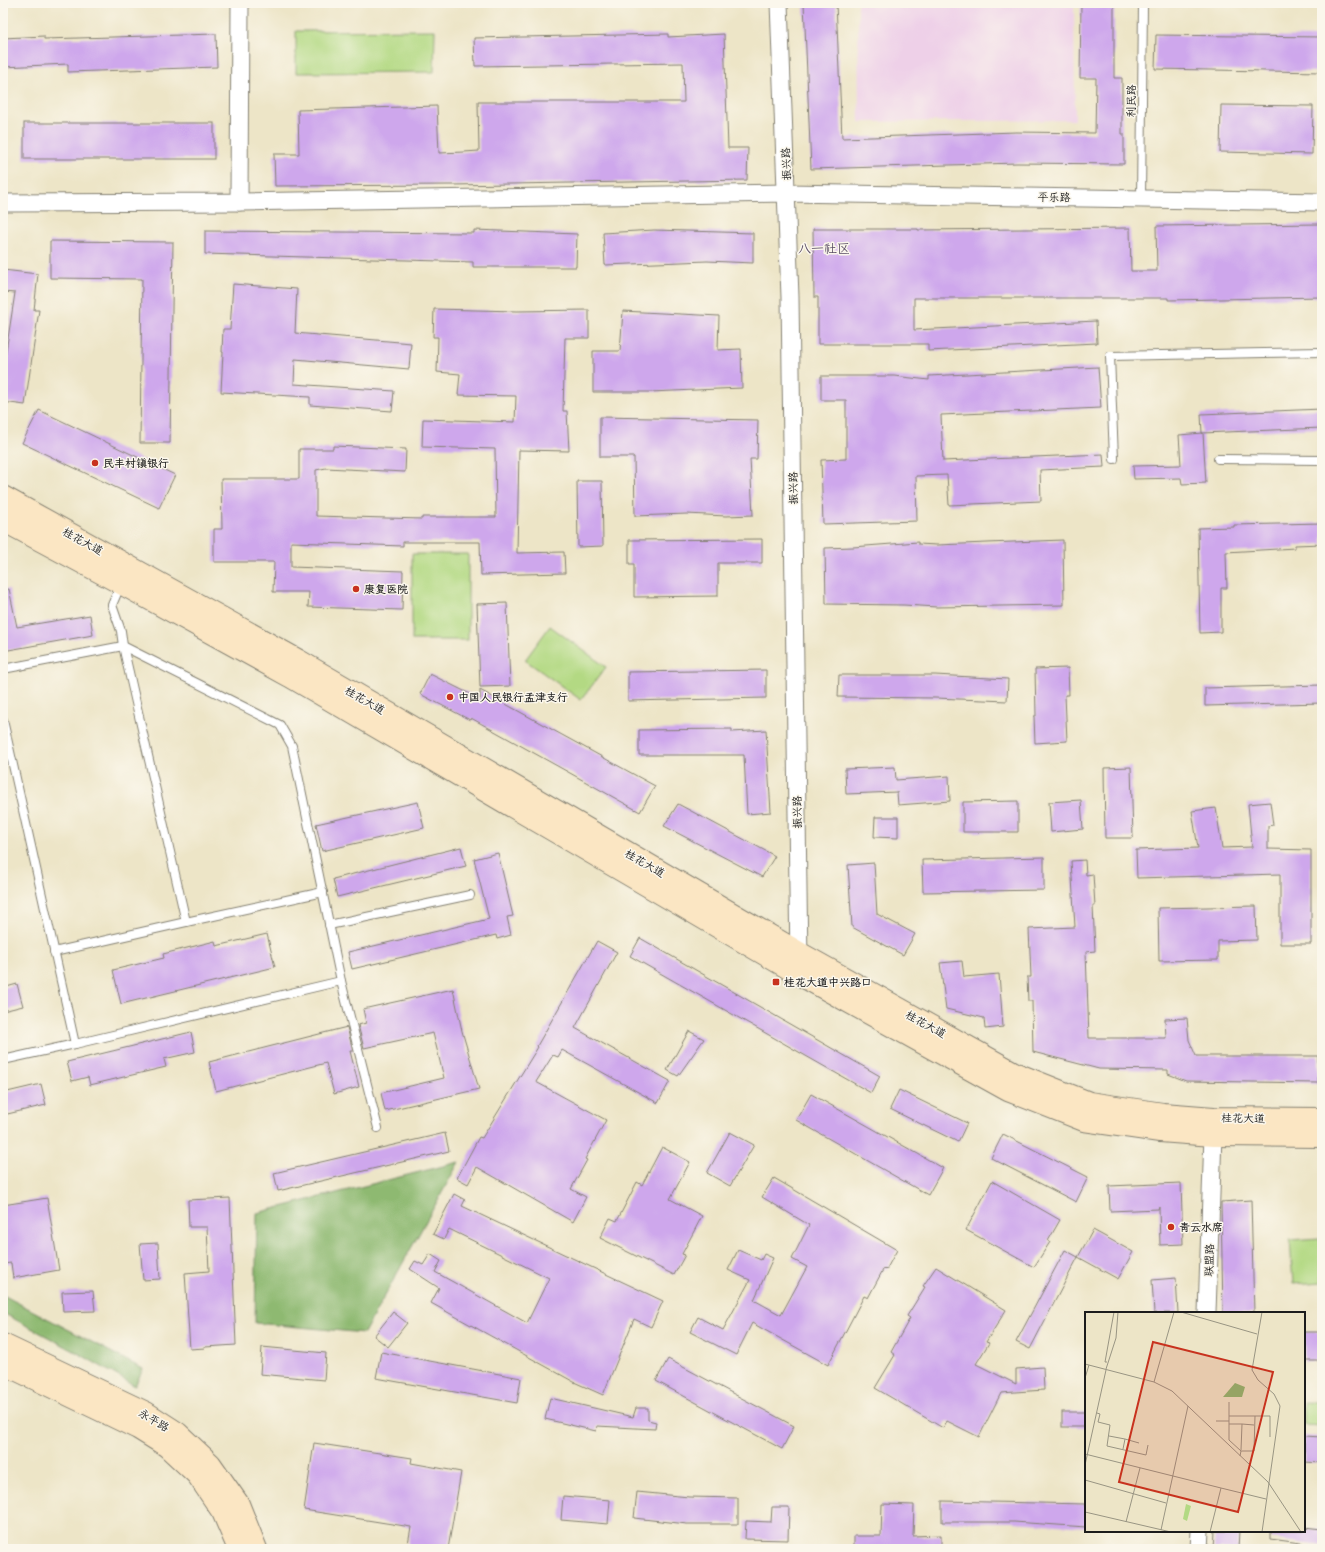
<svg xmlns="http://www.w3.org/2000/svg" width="1325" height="1552" font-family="'Gochi Hand','LXGW WenKai TC',sans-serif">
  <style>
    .built { fill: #eed0e8 }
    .green { fill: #b3d983; stroke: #687a50 }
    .forest { fill: #8eb971; stroke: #556a46 }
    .building { fill: #cea7ec }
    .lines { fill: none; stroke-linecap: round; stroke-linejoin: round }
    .service-casing { stroke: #848072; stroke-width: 10 }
    .minor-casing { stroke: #848072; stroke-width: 19 }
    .secondary-casing { stroke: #848072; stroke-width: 24 }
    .service { stroke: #fff; stroke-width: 8 }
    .minor { stroke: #fff; stroke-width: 17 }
    .secondary { stroke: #fbe6c3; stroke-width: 22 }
    .poi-dot { fill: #c8321e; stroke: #fbf7ec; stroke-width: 1.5 }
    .labels { text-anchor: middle; stroke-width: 3; stroke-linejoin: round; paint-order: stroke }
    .street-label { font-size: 11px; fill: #1c1c1c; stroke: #fbf7ec }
    .poi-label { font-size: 11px; font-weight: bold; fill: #1c1c1c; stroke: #fbf7ec; text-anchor: start }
    .quarter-label { font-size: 13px; fill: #5a4d65; stroke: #fbf7ec }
    .inset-road { fill: none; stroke: #999583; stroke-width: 1 }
    .view { fill: #c8321e; fill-opacity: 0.15; stroke: #c8321e; stroke-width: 2 }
    .inset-edge { fill: none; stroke: #1c1c1c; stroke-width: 2 }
  </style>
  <rect width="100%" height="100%" fill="#fbf7ec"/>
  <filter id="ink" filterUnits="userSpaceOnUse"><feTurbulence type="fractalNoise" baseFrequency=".025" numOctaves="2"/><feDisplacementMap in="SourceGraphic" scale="8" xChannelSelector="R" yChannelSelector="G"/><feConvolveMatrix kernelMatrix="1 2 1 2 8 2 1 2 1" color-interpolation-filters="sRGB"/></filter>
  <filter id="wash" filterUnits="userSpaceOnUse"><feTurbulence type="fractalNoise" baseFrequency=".012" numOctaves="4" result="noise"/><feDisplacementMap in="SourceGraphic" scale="16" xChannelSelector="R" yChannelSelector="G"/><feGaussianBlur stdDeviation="0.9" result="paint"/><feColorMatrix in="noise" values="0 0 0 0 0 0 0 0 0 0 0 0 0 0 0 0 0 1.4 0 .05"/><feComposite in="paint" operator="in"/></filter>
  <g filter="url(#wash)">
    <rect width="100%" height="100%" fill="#ede5c7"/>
    <path class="built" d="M858,3H1074L1075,120L859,122Z"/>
    <g class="green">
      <path d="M435,30L434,72L296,73V31Z"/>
      <rect x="412" y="554" width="56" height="86"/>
      <path d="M550,626L606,667L581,700L525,660Z"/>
      <path d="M1320,1238L1322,1282L1293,1284L1290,1240Z"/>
      <path d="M1304,1401L1322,1402V1426L1304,1425Z"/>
    </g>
    <g class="forest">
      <path d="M459,1162L364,1333L255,1323L257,1213Z"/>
      <path d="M3,1295L143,1369L135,1386L76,1352L3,1313Z"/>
    </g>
    <g id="blocks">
      <g class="building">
        <path d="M804,3H836L842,138L1016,132L1095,133L1096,78H1080L1081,3H1114V78H1122V134H1124V164L1017,163L811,169Z"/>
        <path d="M216,34L217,67L68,72V64L3,67V38L44,36V39Z"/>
        <path d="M668,34V37L724,34L728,148H748L747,180L452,185L275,186L274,154H299L298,110L437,106L439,153L464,152L479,151L478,102H684L683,63L475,66L474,38Z"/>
        <path d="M1156,35L1322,37V72L1155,69Z"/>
        <path d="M1221,105L1313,106L1312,154L1220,152Z"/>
        <rect x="24" y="123" width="190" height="36"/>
        <path d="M1322,224V297L1168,300V298H914V330L1096,321L1097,343L928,351V344H818V297H814L813,229H918V230L1130,228L1131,271H1157L1156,226Z"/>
        <path d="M474,230L577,234L576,267H473V262L205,254V231L474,233Z"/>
        <path d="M654,230L753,233V263L707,261L605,265L603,233Z"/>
        <path d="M50,241L173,242L170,443H140L142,279L50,278Z"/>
        <path d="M3,270L38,274L34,310H39L25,405L3,402V371L15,293L3,292Z"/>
        <path d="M233,284L297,289L295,333L411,343L409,369L295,359L294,384L394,391L392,411L310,405V397L221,392L223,352H222L223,329H230Z"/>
        <path d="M434,309L517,311L589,310V338H565L563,411H567L569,451L519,450L517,553L564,552L565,573L481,575L480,542H403V546L291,542V567L403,571L402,610L308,607L309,592H273L274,562H214V529H222L221,479H299V449H333V446L406,449L405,472L326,468L316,470V516L422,519V517H496L495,449L422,447L423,419L515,422L516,396L458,395L460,374L437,372L438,337H433Z"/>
        <path d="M623,311L719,316L718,350L741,349L742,388L650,392H593V351H620Z"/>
        <path d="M1098,367L1101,408L941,415L943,461L1103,454L1104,467L1040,470L1041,501L949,505L947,475L916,476L917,521L823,524L821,460L846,459V400H821V376H894L929,380V376Z"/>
        <path d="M1322,409V428L1202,433L1201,414Z"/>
        <path d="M39,410L175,475L159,508L22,443Z"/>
        <path d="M600,417L758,420L757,459H750L753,515L726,516L687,514L635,516L634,457H600Z"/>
        <path d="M1203,433L1206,483L1182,484L1181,478L1134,479L1133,466L1181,465L1179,435Z"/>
        <path d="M577,481H602L603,546L578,547Z"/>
        <path d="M1322,523V544L1295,545V548L1226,552L1227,588H1221V632L1200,633L1198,528L1234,527V525Z"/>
        <path d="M762,539V563H718V596L634,597V564H629V540Z"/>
        <path d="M1063,540L1064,605L937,607L904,605L826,604L825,548L853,547L918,542V544L937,545Z"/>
        <path d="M9,589L17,627L90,615L93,635L3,651V590Z"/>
        <path d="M507,603L510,686L480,687L477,604Z"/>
        <path d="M1068,668L1069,695H1065L1067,741L1035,743L1034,716H1036L1035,669Z"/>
        <path d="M766,670V698L628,701V672Z"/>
        <path d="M430,674L480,699V690L655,786L640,812L471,718L470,720L420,694Z"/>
        <path d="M839,675H935L1008,679L1007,701L935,698L838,697Z"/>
        <path d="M1322,685V703L1205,706V688Z"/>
        <path d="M732,729V732L766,730L771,812L747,814L744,755H639V730Z"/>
        <path d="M895,767L896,780L949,776L950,801L898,805L897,792L846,794L845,769Z"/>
        <path d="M1131,767L1133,838H1105L1104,768Z"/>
        <path d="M1081,800L1083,829L1051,832L1049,802Z"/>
        <path d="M1018,801V832H963V802Z"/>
        <path d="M418,802L424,828L322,851L316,824Z"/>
        <path d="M1270,802L1273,825L1268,826V849L1311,850V944H1280V874L1137,878L1136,850L1198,848L1192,811L1216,808L1222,848L1252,847L1248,804Z"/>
        <path d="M678,804L775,856L762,877L664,826Z"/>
        <path d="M875,817H898V838L874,837Z"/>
        <path d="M461,847L466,866L337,897L333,879Z"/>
        <path d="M498,853L513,916L507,917L511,935L497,939L496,935L352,969L348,952L489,919L474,859Z"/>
        <path d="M1044,857V890L923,892L922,860Z"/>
        <path d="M1085,860L1086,875L1093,874L1095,906H1093L1095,951L1086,952L1089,1038H1166L1165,1019L1187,1018L1189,1040L1196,1056H1318V1083L1186,1081L1168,1074V1070L1099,1069L1033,1052L1032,1001H1028L1027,977H1031L1029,929L1075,927L1071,861Z"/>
        <path d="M874,863L877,914L915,934L903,955L852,927L848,865Z"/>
        <path d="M1256,906L1257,940L1218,941V960L1159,961L1158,908Z"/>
        <path d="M267,934L275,967L121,1004L113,970L164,958L163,954L215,941L216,946Z"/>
        <path d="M640,938L880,1076L871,1093L630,956Z"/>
        <path d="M597,941L617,952L575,1028L670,1081L658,1103L562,1050L558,1057L553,1055L536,1082L606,1120L585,1159L587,1160L571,1189L586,1197L573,1222L477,1167L468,1184L457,1178L479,1137L482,1138L538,1047L537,1046Z"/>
        <path d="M962,961L964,977L999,974L1003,1027L985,1029L984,1018L946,1009L940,963Z"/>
        <path d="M17,984L23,1006L3,1011V988Z"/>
        <path d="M453,989L462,1031L479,1089L385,1111L381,1093L444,1078L433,1033L364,1048L358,1025L366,1023L363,1009Z"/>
        <path d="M347,1027L353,1051H350L359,1087L334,1094L326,1063L216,1091L209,1062Z"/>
        <path d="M689,1031L704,1039L678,1076L667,1070Z"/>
        <path d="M191,1032L195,1052L164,1059L166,1067L90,1085L88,1077L72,1081L67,1062Z"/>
        <path d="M41,1084L46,1105L3,1115V1093Z"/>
        <path d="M899,1090L967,1123L958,1142L890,1109Z"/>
        <path d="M811,1094L943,1168L928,1195L796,1120Z"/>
        <path d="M730,1132L754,1145L730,1186L707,1173Z"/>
        <path d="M445,1133L449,1151L278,1191L274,1173Z"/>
        <path d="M1003,1134L1088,1177L1076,1202L991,1158Z"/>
        <path d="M662,1147L690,1162L670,1199L702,1216L682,1254L685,1255L674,1275L600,1238L610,1218L617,1221L637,1182L642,1185Z"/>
        <path d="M774,1178L897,1250L886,1270L884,1268L868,1298L864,1296L828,1365L752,1323L736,1355L690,1332L698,1317L723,1330L750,1280L728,1270L738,1250L761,1260L764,1254L773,1258L754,1300L781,1315L807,1267L792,1259L809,1225L762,1197Z"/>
        <path d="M992,1181L1060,1220L1048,1241L1050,1242L1034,1267L966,1230Z"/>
        <path d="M1181,1183L1183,1244L1160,1245L1159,1207L1158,1209L1110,1211L1109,1186Z"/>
        <path d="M454,1194L465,1200L462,1206L663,1301L651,1327L634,1319L603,1395L574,1382L431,1303L439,1288L410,1269L415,1261L423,1265L430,1254L441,1261L435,1272L527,1323L549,1278L449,1229L444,1239L433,1234Z"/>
        <path d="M47,1198L59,1270L13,1278L11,1263L3,1264V1205Z"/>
        <path d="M230,1198L236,1345L205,1347V1348L190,1349L185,1273L209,1271L207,1227H189L188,1200Z"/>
        <path d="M1251,1200L1254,1313H1223L1221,1202Z"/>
        <path d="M1093,1230L1133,1252L1118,1279L1078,1257Z"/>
        <path d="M158,1243L160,1279L143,1280L140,1244Z"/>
        <path d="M1065,1250L1078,1257L1030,1349L1016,1342Z"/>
        <path d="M936,1267L1006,1310L986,1342L989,1343L976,1364L1016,1384V1369L1043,1367L1044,1390L1001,1393L979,1437L947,1421L943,1428L875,1388L895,1355L891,1352L910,1318L907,1316L925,1287L923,1286Z"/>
        <path d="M1176,1278L1178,1313H1154L1152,1280Z"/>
        <path d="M93,1291L95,1311L63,1312L62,1292Z"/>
        <path d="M393,1312L407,1323L388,1347L374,1336Z"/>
        <rect x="1304" y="1332" width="18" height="29"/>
        <path d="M262,1347L326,1353L324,1380L260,1374Z"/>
        <path d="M381,1352L521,1378L517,1403L376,1378Z"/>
        <path d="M668,1359L794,1426L782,1449L656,1381Z"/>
        <path d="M550,1398L633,1417L636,1408H648V1420L656,1422L655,1429L597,1426L596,1431L545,1419Z"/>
        <rect x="1062" y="1412" width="24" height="15"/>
        <path d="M1304,1436L1322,1437V1463L1304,1462Z"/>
        <path d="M314,1443L412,1458L411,1463L461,1472L448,1549H407L411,1527L304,1510Z"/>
        <path d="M637,1492L689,1497L738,1498V1524H687L634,1518Z"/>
        <path d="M563,1496L610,1500L608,1524L561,1520Z"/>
        <path d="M942,1501L1086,1504V1527L1014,1522H942Z"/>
        <path d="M882,1504L914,1505L913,1536L941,1535V1549H854V1536H881Z"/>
        <path d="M772,1507H789L788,1540L745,1539L746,1521L771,1522Z"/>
        <path d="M1304,1528L1322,1530V1546L1271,1539V1531H1304Z"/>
        <path d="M1215,1531H1239L1238,1549H1214Z"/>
      </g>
    </g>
  </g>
  <g filter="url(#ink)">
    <use href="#blocks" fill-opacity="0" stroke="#848072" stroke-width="1"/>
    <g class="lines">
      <defs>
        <g id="service">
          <path d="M1141,199L1143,3"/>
          <path d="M1114,459L1110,356L1322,352"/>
          <path d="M1218,459L1322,460"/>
          <path d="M121,584L112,605L121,631L123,646L186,922L323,892"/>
          <path d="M3,669L123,646L280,725L292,746L341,981L75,1044L3,720"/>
          <path d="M329,925L470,895"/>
          <path d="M54,952L186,922"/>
          <path d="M341,981L378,1128"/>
          <path d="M3,1060L75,1044"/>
        </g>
        <g id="minor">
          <path d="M779,3L790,297L799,963"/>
          <path d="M239,202L787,193L1322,202"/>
          <path d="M3,203L239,202L240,3"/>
          <path d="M1207,1313L1213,1135"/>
          <path d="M1199,1549L1200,1531"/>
        </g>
        <g id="secondary">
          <path d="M3,497L299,661L799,953L1016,1074L1089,1103L1163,1114L1214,1118L1322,1119"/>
          <path d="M3,520L121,583L290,676L799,974L1008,1090L1084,1120L1160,1131L1213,1135L1322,1136"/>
          <path d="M3,1345L146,1413L177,1433L210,1464L238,1504L256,1549"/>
          <path d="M3,1363L138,1428L167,1446L198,1475L223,1512L239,1549"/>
        </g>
      </defs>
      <use href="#service" class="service-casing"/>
      <use href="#minor" class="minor-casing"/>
      <use href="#secondary" class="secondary-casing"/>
      <use href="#service" class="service"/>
      <use href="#minor" class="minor"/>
      <use href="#secondary" class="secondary"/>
    </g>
  </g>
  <g class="poi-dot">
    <circle cx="95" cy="463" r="4"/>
    <circle cx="356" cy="589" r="4"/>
    <circle cx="450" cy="697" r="4"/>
    <rect x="772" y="978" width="8" height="8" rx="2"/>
    <circle cx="1171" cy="1227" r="4"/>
  </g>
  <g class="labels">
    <g class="street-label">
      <text transform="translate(1131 101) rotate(-89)" y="4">利民路</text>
      <text transform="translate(786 164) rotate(-92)" y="4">振兴路</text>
      <text transform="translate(1054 197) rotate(1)" y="4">平乐路</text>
      <text transform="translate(793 488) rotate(-91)" y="4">振兴路</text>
      <text transform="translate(83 541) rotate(29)" y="4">桂花大道</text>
      <text transform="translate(365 700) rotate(30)" y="4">桂花大道</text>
      <text transform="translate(797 812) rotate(-91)" y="4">振兴路</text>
      <text transform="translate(645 863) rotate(30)" y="4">桂花大道</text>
      <text transform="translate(926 1024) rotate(29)" y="4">桂花大道</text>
      <text transform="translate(1243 1118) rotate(1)" y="4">桂花大道</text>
      <text transform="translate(1209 1260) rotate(-88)" y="4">联盟路</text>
      <text transform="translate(154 1420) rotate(31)" y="4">永平路</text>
    </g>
    <g class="poi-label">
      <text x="103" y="467">民丰村镇银行</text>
      <text x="364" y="593">康复医院</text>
      <text x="458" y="701">中国人民银行孟津支行</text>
      <text x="784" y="986">桂花大道中兴路口</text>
      <text x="1179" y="1231">青云水席</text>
    </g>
    <g class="quarter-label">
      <text x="824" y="253">八一社区</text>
    </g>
  </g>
  <g transform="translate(1085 1312)">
    <rect width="220" height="220" fill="#ede5c7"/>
    <path d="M101,192L106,194L102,209L98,207Z" fill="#b3d983"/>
    <path d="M150,71L160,75L157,85H138Z" fill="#8eb971"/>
    <path class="inset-road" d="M96,0L172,22M22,50H20L29,0M0,52L69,70L87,79L183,170L216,220M21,57L31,26L33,0M0,66L4,53M69,70L89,0M144,90V104M12,101L15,102L13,110L25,113L22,134L61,143L63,133M170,104H185V125M131,109H144M144,112H157L156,138M157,112L169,113M24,124L40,127L38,137M40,127L54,131M0,142L136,176M155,144L156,139H169L170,104H144V128L156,139M0,153L21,58M0,168L81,191M0,200L86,220M41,210L55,156M76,218L103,94M125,220L136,176L181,187M177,220L195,94L189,82L173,68L167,58L177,0"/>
    <path class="view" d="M68,30L188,60L153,200L34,170Z"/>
    <rect width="220" height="220" class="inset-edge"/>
  </g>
  <rect width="1325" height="1552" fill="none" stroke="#fbf7ec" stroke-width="16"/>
</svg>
